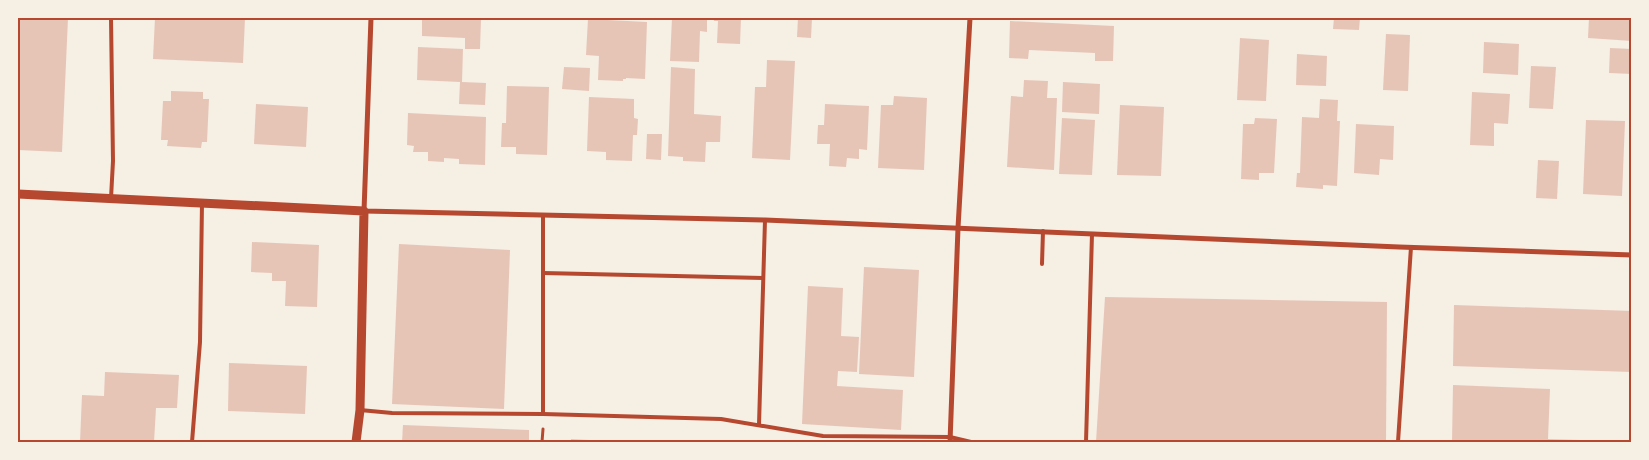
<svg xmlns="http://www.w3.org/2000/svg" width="1649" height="460" font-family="'Golos Text',sans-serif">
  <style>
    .building { fill: #e6c5b7 }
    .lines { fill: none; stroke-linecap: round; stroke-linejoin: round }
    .path { stroke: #b5482f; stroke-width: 3 }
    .service { stroke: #b5482f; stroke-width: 4 }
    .minor { stroke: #b5482f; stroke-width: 5 }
    .tertiary { stroke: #b5482f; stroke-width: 9 }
    .neatline { fill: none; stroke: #b5482f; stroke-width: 2 }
  </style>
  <rect width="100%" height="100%" fill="#f6efe4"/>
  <g class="building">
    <path d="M18,18H68L62,152L18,150Z"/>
    <path d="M155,18H245L243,63L153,59Z"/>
    <path d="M422,18L481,19L480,49H465V38L422,36Z"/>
    <path d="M672,18H707V32L700,31L699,62L670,61Z"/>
    <path d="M714,18H741L740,44L717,43L718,21H714Z"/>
    <path d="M798,18H812L811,38L797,37Z"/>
    <path d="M1334,18H1360L1359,30L1333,29Z"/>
    <path d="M1589,18H1632V41L1588,38Z"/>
    <path d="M588,19L647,22L645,79L626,78V79H623V81L598,80L599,56L586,55Z"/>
    <path d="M1010,21L1114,26L1113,61H1095V53L1029,50L1028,59L1009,58Z"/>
    <path d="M1386,34L1410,35L1408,91L1383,90Z"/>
    <path d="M1240,38L1269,40L1266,101L1237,100Z"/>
    <path d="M1484,42L1519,44L1518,75L1483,73Z"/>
    <path d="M418,47L463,49L462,82L486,83L485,105L459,104L460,82L417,80Z"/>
    <path d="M1610,48L1632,49V74L1609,73Z"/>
    <path d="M1297,54L1327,56L1326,86L1296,85Z"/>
    <path d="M767,60L795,61L790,160L752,158L755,87H766Z"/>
    <path d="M1531,66L1556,67L1553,109L1529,108Z"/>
    <path d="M564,67L590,68L589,91L562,89Z"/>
    <path d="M671,67L695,69L694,114L721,116L720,142H706L705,162L683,161V157L668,156Z"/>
    <path d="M1024,80L1048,81L1047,98H1057L1054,170L1007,167L1011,96L1023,97Z"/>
    <path d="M1063,82L1100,84L1099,114L1062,112Z"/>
    <path d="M507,86L549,87L547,155L516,154V147H501L502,123H506Z"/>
    <path d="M171,91L203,92V99H209L207,142H202L201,148L167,146L168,140H161L163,101H171Z"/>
    <path d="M1472,92L1510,94L1508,124L1494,123V146L1470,145Z"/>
    <path d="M894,96L927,98L924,170L878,168L881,105H893Z"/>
    <path d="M589,97L634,99V118L638,119L637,135H633L632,161L606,160V152L587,151Z"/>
    <path d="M1320,99L1338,100L1337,121H1340L1337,186L1323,185V189L1296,187L1297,173H1300L1302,117L1319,118Z"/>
    <path d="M256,104L308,107L306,147L254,144Z"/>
    <path d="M825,104L869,106L867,150L859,149V159L847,158L846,167L829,166L830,144H817L818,125H824Z"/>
    <path d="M1120,105L1164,107L1161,176L1117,175Z"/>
    <path d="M408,113L486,117L485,165L459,164V159L444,158V162L428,161V152H413L414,146L407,145Z"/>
    <path d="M1062,118L1095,120L1092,175L1059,174Z"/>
    <path d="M1255,118L1277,119L1274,173H1259V180L1241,179L1243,124H1254Z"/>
    <path d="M1586,120L1625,121L1622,196L1583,194Z"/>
    <path d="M1356,124L1394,126L1393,160L1380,159L1379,175L1354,173Z"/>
    <path d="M647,134H662L661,160L646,159Z"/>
    <path d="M1538,160L1559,161L1557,199L1536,198Z"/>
    <path d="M252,242L319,245L317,307L285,306L286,281H272V273L251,272Z"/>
    <path d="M399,244L510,250L504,409L392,404Z"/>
    <path d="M864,267L919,270L914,377L859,374Z"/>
    <path d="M808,286L843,288L841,336L859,337L857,372L838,371L837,386L903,390L901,430L802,424Z"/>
    <path d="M1105,297L1387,302L1386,442H1096Z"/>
    <path d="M1454,305L1632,311V372L1453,366Z"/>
    <path d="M229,363L307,366L305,414L228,411Z"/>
    <path d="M105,372L179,375L177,408H156L154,442H80L82,395L104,396Z"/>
    <path d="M1453,385L1550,389L1548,439L1614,441V442H1452Z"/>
    <path d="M403,425L529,430V442H402Z"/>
    <path d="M571,439L608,441L607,442H571Z"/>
  </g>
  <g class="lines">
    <path class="path" d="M542,442L543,429"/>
    <g class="service">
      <path d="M111,18L113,161L111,198"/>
      <path d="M543,216V414"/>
      <path d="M1042,264L1043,231"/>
      <path d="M543,273L763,278"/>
      <path d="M360,410L392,413L543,414L721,419L823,436L950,437L971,442"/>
      <path d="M759,425L765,220"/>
      <path d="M192,442L200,342L202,203"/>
      <path d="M1086,442L1092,234"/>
      <path d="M1398,442L1411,247"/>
    </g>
    <g class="minor">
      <path d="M371,18L364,211L765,220L1399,247L1632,255"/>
      <path d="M950,442L958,228L970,18"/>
    </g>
    <path class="tertiary" d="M18,194L364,211L360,410L356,442"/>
  </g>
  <rect width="1649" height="460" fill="none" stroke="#f6efe4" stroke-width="38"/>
  <rect x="19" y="19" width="1611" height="422" class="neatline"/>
</svg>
